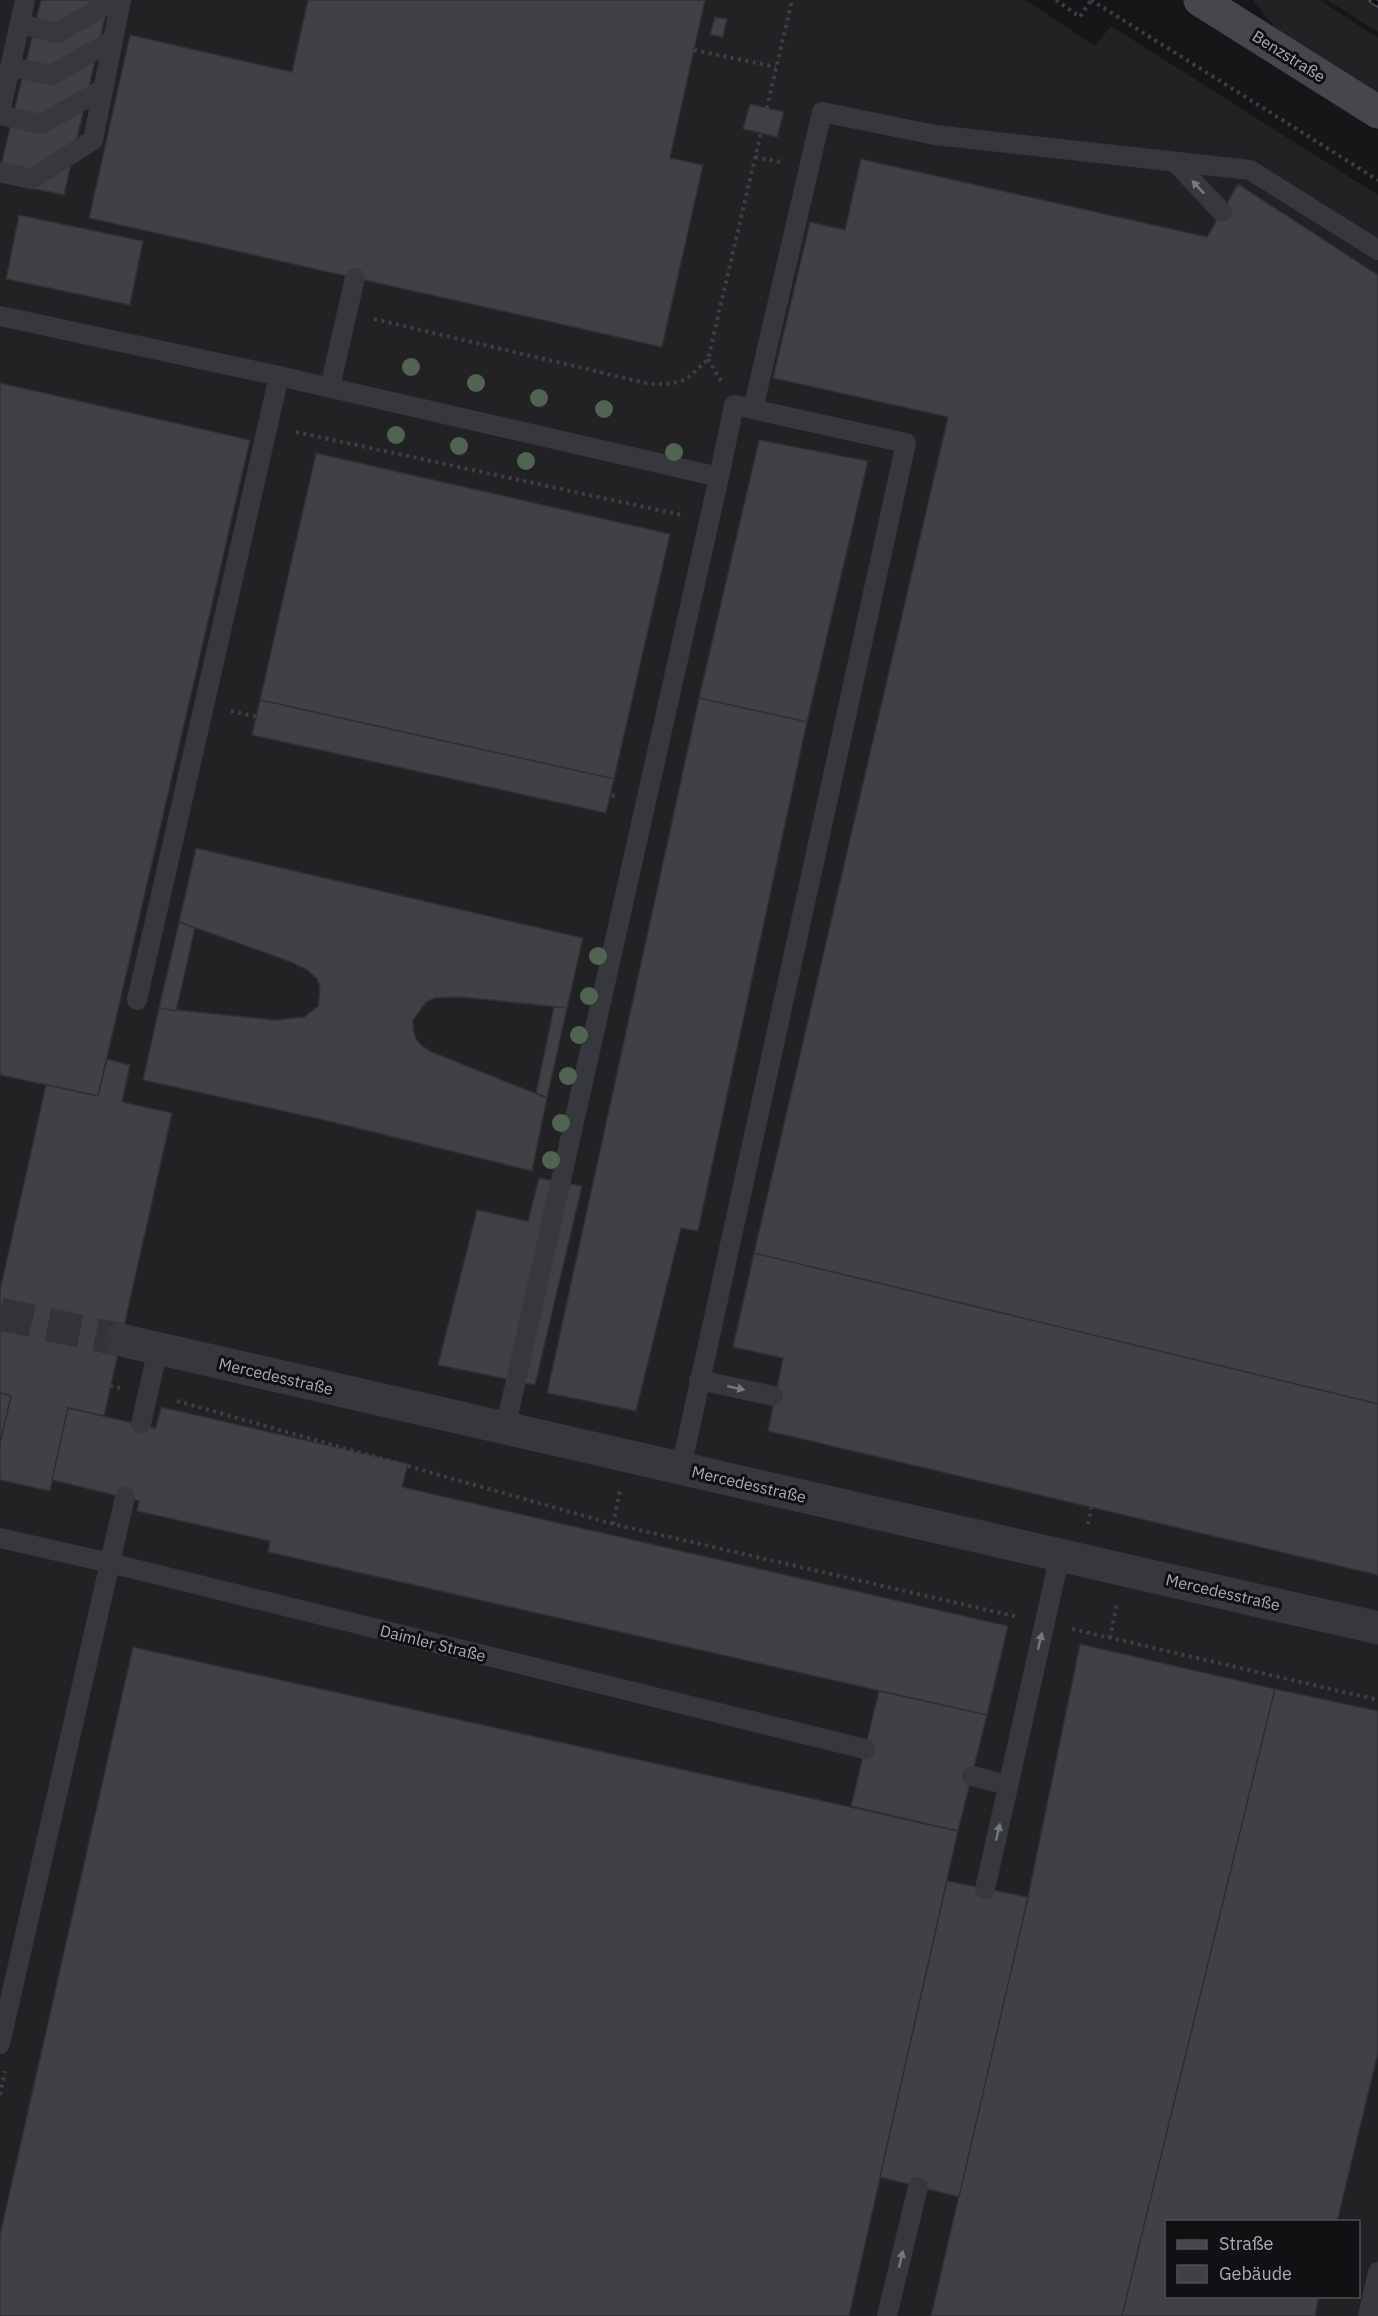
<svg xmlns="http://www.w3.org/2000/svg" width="1378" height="2316" font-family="'IBM Plex Sans',sans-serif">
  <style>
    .built { fill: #222225; fill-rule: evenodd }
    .building { fill: #404145; stroke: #303034; stroke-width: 1.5 }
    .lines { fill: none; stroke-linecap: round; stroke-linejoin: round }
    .street-tunnel { stroke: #333438; stroke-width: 33; stroke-dasharray: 33 16; stroke-linecap: butt }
    .path { stroke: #3d3f44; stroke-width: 4; stroke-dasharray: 3 4.5; stroke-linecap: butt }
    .lane { stroke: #37383d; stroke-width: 20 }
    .street { stroke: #37383d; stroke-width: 33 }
    .secondary { stroke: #45474d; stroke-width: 33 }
    .rail-casing { stroke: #4a4c52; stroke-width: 7 }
    .rail { stroke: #111113; stroke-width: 4.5; stroke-dasharray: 14; stroke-linecap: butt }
    .tree { fill: #506452 }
    .oneway { fill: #757881 }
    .labels { text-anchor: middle; stroke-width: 6; stroke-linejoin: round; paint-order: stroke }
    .street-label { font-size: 16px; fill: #a8adb8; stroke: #111113 }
  </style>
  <rect width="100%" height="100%" fill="#161618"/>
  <g class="built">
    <path d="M0,0H1026L1095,46L1111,26L1378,195V2316H0ZM1166,2222H1358V2296H1166Z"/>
    <path d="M1253,0H1320L1378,38V98L1282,36Z"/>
    <path d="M1328,0H1378V32L1327,0Z"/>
  </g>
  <g class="building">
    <path d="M41,0H109L64,195L0,182V169Z"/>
    <path d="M308,0H705L670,158L703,165L662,347L89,218L130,35L292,72Z"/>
    <path d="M715,17L727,19L723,37L710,35Z"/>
    <path d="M750,104L784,112L777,137L743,129Z"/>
    <path d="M861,159L1207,237L1238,184L1378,275V1404L754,1253L948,417L773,378L810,222L845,230Z"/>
    <path d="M19,215L143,241L130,305L6,279Z"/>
    <path d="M0,383L250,440L98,1096L0,1075Z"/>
    <path d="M759,440L868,461L807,722L699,698Z"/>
    <path d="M316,453L670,534L614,779L260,700Z"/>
    <path d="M699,698L807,722L698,1231L681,1228L636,1411L547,1393Z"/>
    <path d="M260,700L614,779L606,813L252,735Z"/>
    <path d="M196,848L583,938L567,1008L461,997L435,998L426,1002L413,1020V1029L416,1039L422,1046L432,1052L547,1098L532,1171L324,1120L143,1080L159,1008L275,1020L304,1017L318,1006L320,988L317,979L307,970L291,962L179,922Z"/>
    <path d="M179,922L195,928L176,1011L159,1008Z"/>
    <path d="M554,1007L567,1008L547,1098L536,1093Z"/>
    <path d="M107,1059L130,1065L122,1102L172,1113L104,1416L68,1408L50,1491L0,1480V1442L11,1396L0,1393V1290L46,1085L98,1096Z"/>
    <path d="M539,1178L582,1186L535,1385L438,1365L477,1210L528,1221Z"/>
    <path d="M754,1253L1378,1404V1575L768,1431L783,1358L733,1347Z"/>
    <path d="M0,1393L11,1396L0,1442Z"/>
    <path d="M161,1407L408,1464L402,1487L1008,1626L987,1715L268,1552L270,1541L137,1511L139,1501L52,1480L68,1408L156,1428Z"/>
    <path d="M1080,1644L1275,1689L1122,2316H931L1028,1897Z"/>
    <path d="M133,1647L958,1831L849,2316H0V2235Z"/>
    <path d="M1275,1689L1378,1711V2053L1337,2222H1166V2296H1319L1315,2316H1122Z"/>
    <path d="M879,1691L987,1715L958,1831L851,1806Z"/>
    <path d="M947,1881L1028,1897L959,2197L880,2177Z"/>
  </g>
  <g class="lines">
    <path class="street-tunnel" d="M0,1314L121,1340"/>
    <g class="path">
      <path d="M1056,0L1080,17L1091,0"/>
      <path d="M1091,0L1378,180"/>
      <path d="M694,50L776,67"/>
      <path d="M755,157L781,162"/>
      <path d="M374,319L650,384C685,384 684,382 708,359L792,0"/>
      <path d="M708,359L721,381"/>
      <path d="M296,432L682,515"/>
      <path d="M231,711L619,797"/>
      <path d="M273,721L277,704"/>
      <path d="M566,785L570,769"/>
      <path d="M583,789L587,773"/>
      <path d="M110,1386L120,1388"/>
      <path d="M177,1401L613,1524L1018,1617"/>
      <path d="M613,1524L620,1490"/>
      <path d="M1088,1524L1091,1508"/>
      <path d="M1072,1629L1378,1700"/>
      <path d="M1110,1638L1117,1604"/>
      <path d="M0,2095L5,2071"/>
    </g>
    <g class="lane">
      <path d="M20,24L57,33L115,0"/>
      <path d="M10,67L52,75L113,40"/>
      <path d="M0,113L25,0"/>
      <path d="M0,115L41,124L103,89"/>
      <path d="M1175,162L1222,212"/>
      <path d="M0,172L32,179L93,140L121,0"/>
      <path d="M0,316L279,376L719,477L734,405L906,443L681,1468"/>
      <path d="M330,387L355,278"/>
      <path d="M753,409L822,112L935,135L1250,170L1378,250"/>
      <path d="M137,1000L279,376"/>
      <path d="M699,1380L773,1396"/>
      <path d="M141,1424L158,1349"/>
      <path d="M505,1429L719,477"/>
      <path d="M0,1538L110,1563L865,1749"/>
      <path d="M972,1776L1008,1785"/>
      <path d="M985,1889L1060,1555"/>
      <path d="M0,2044L125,1497"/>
      <path d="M887,2316L918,2187"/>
      <path d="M1368,2316L1378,2272"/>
    </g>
    <path class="street" d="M121,1340L1378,1628"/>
    <path class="secondary" d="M1200,0L1378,112"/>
    <defs>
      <path id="rail" d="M1372,0L1378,4"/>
    </defs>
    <use href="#rail" class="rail-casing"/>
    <use href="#rail" class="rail"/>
  </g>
  <g class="tree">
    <circle cx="411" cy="367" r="9"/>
    <circle cx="476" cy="383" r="9"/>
    <circle cx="539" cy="398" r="9"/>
    <circle cx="604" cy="409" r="9"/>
    <circle cx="396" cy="435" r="9"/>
    <circle cx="459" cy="446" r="9"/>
    <circle cx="674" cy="452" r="9"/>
    <circle cx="526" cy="461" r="9"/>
    <circle cx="598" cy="956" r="9"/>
    <circle cx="589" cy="996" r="9"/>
    <circle cx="579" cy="1035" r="9"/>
    <circle cx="568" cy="1076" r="9"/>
    <circle cx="561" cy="1123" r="9"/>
    <circle cx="551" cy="1160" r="9"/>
  </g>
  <defs><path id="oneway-solid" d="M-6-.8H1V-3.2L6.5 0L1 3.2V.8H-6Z" transform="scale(1.5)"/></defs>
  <g class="oneway">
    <use href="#oneway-solid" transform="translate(1198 187) rotate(-133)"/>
    <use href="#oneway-solid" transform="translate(736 1388) rotate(12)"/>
    <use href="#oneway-solid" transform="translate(1040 1641) rotate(-77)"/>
    <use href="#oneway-solid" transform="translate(998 1832) rotate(-77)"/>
    <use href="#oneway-solid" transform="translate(901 2259) rotate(-77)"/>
  </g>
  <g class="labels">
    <g class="street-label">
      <text transform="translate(1289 56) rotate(32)" y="6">Benzstraße</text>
      <text transform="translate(276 1376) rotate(13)" y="6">Mercedesstraße</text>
      <text transform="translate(749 1484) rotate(13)" y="6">Mercedesstraße</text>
      <text transform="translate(1223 1592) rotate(13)" y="6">Mercedesstraße</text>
      <text transform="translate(433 1643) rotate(14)" y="6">Daimler Straße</text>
    </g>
  </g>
  <rect x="1165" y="2220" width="195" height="78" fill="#111113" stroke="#4d4f55" stroke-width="1.5"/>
  <rect x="1177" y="2240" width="30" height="9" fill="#45474d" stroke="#4d4f55" stroke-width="1.5"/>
  <text x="1219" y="2250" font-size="18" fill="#a8adb8">Straße</text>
  <rect x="1177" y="2265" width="30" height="18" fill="#404145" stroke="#4d4f55" stroke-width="1.5"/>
  <text x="1219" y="2280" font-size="18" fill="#a8adb8">Gebäude</text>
</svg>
